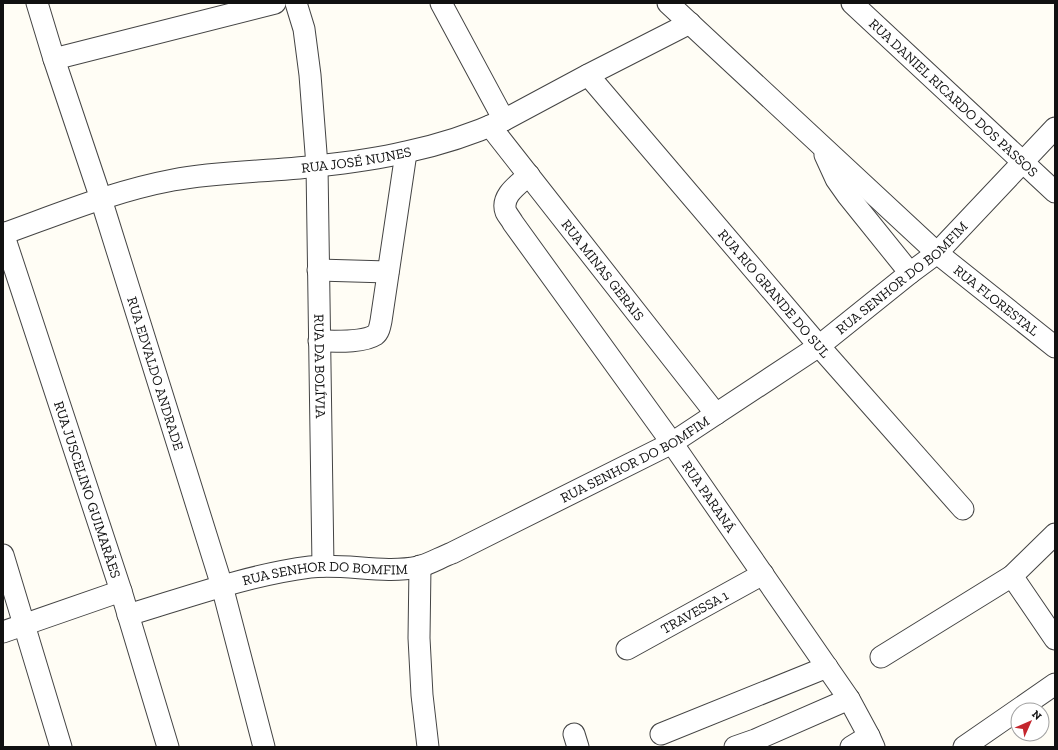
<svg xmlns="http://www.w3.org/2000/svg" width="1058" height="750" font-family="'Zilla Slab',serif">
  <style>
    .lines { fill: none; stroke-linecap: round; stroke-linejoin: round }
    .minor-casing { stroke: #444; stroke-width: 23 }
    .minor { stroke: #fff; stroke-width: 21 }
    .labels { text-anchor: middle; stroke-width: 4; stroke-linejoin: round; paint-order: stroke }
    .street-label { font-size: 14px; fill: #111; stroke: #fff }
  </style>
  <rect width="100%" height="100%" fill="#fffdf5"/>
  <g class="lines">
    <defs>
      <g id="minor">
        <path id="s1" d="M37,3L54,59L101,199L222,586L264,747"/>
        <path id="s2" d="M296,3L304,29L310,75L317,166L323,566"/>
        <path d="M441,3L504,120"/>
        <path id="s3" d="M668,3L937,253L1055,347"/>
        <path id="s4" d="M852,3L1055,192"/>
        <path d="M54,59L275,3"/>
        <path id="s5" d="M588,75L819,346L963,509"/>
        <path id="s6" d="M490,126L716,414"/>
        <path d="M825,155L836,179L848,196L910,273"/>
        <path id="s7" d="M529,175C519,184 500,196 506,212C508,216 511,219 513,223L672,443L849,699L869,736L874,747"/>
        <path id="s8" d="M3,233L121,591L168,747"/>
        <path id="s9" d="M3,234C59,214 114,191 173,180C220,171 269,172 317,166C346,163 377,159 406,152C439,145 473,134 504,120L588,75L690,23"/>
        <path d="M318,270L388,272"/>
        <path d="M319,341C333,341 363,343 375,335C379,332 380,326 381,321L406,153"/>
        <path d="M3,555L61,747"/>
        <path d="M420,566L419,638L422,695L428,747"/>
        <path d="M1012,576L1055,639"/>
        <path id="s10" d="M128,615C188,597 248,575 310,567C345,563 383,574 418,567C430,564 441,557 452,553L672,443L819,346L910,273L937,253L1055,128"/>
        <path d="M3,632L121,591"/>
        <path id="s11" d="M627,649L763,574"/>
        <path d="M881,657L1012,576L1055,534"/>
        <path d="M574,734L578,747"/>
        <path d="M661,734L827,667"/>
        <path d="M735,747L755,740L849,699"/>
        <path d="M851,747L869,736"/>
        <path d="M964,747L1055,684"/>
      </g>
    </defs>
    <use href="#minor" class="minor-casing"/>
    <use href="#minor" class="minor"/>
  </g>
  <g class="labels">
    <g class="street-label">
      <text dy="5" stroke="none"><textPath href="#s4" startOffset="139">RUA DANIEL RICARDO DOS PASSOS</textPath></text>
      <text dy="5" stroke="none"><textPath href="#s9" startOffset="363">RUA JOSÉ NUNES</textPath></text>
      <text dy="5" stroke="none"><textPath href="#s6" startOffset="183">RUA MINAS GERAIS</textPath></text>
      <text dy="5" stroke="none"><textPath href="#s10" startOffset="863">RUA SENHOR DO BOMFIM</textPath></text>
      <text dy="5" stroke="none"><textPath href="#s5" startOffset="287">RUA RIO GRANDE DO SUL</textPath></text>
      <text dy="5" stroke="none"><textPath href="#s3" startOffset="443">RUA FLORESTAL</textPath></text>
      <text dy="5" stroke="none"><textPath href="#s2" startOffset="365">RUA DA BOLÍVIA</textPath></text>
      <text dy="5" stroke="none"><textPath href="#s1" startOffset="389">RUA EDVALDO ANDRADE</textPath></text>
      <text dy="5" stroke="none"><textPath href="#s10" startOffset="539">RUA SENHOR DO BOMFIM</textPath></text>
      <text dy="5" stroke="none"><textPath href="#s8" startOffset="270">RUA JUSCELINO GUIMARÃES</textPath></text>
      <text dy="5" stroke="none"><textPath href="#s7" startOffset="396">RUA PARANÁ</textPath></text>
      <text dy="5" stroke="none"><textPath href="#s10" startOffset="203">RUA SENHOR DO BOMFIM</textPath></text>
      <text dy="5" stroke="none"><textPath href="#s11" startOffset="77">TRAVESSA 1</textPath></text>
    </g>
  </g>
  <rect width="1058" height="750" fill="none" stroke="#111111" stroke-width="8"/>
  <g transform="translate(1030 722) rotate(45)"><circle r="19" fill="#ffffff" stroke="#a0a0a0"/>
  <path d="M0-3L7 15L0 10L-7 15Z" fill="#c4262e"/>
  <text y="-6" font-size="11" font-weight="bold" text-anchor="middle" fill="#111111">N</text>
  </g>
</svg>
